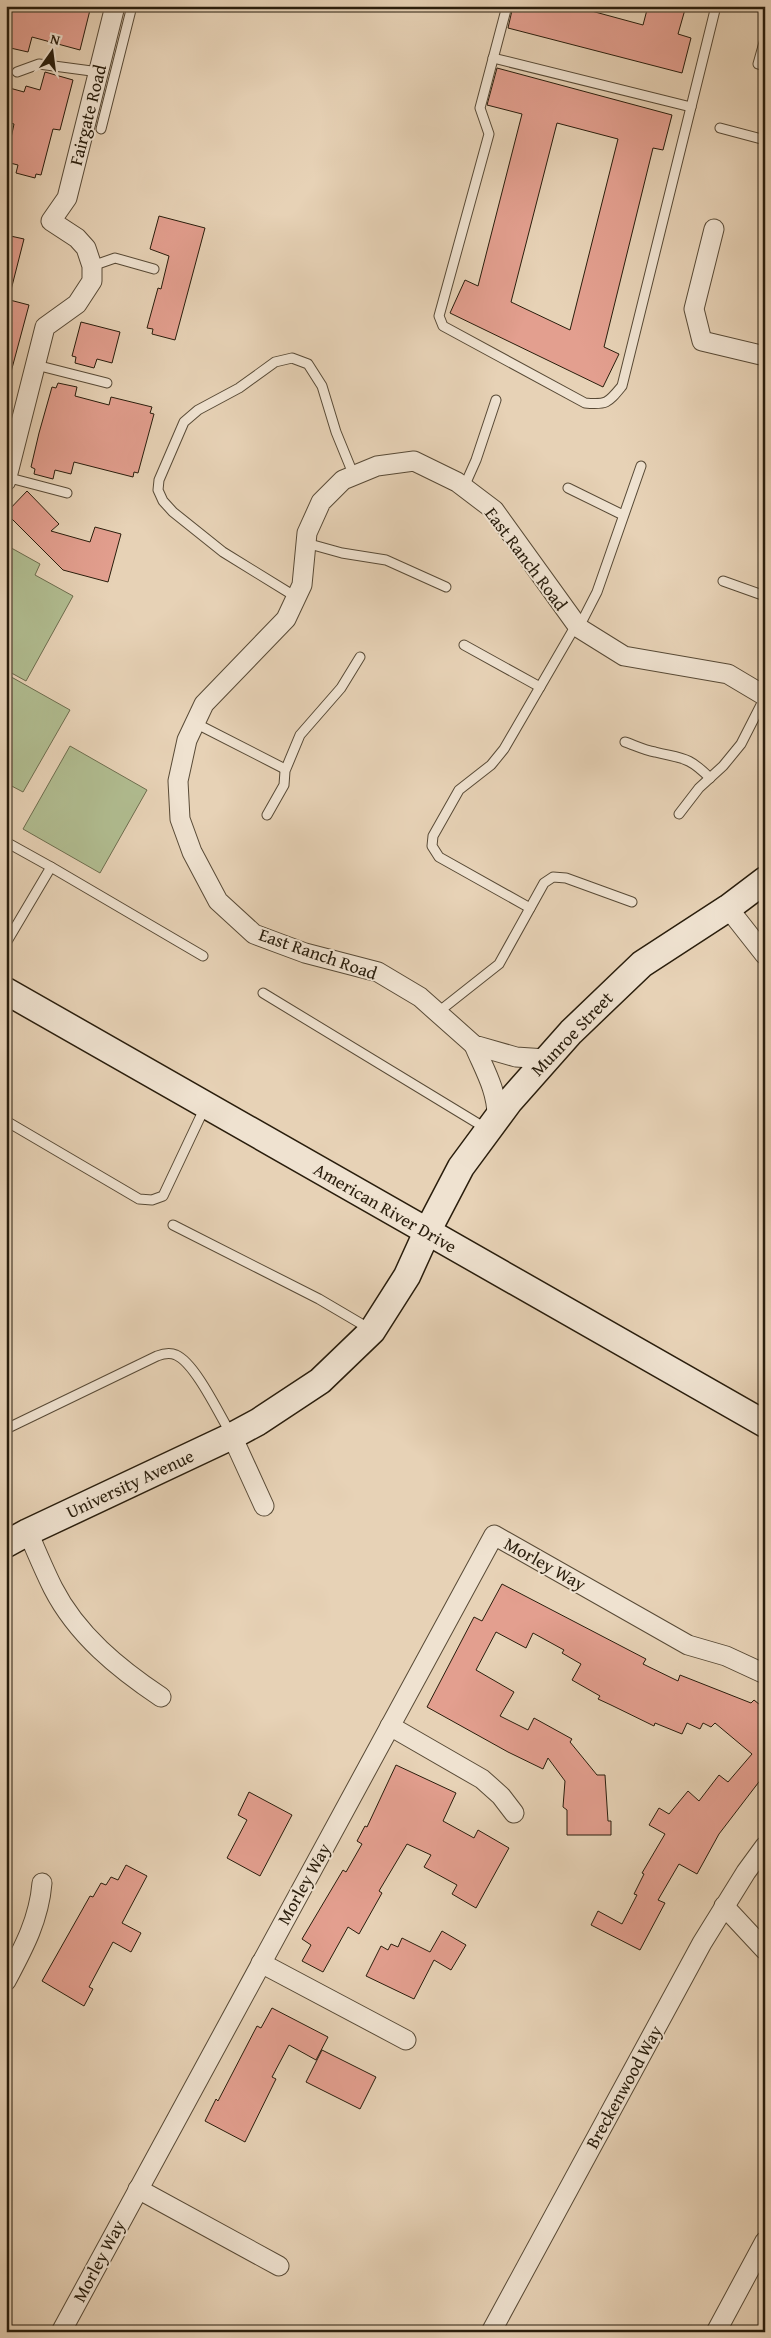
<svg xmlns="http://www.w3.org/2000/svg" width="771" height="2338" font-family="'Gentium Book Plus',serif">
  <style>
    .green { fill: #b1bd91; stroke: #6d6d4e }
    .building { fill: #e39f8f; stroke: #291d0c; fill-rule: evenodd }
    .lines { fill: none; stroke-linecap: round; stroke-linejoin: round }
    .lane-casing { stroke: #584a36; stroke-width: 11 }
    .street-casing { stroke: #584a36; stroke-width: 21 }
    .secondary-casing { stroke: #291d0c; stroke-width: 29 }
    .lane { stroke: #efe2d0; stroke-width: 9 }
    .street { stroke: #efe2d0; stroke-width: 19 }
    .secondary { stroke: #efe2d0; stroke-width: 26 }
    .labels { text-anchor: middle; stroke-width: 4; stroke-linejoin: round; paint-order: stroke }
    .street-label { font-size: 18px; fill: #291d0c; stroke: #efe2d0 }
  </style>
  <rect width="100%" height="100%" fill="#e7d2b6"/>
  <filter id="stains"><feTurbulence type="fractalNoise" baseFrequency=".004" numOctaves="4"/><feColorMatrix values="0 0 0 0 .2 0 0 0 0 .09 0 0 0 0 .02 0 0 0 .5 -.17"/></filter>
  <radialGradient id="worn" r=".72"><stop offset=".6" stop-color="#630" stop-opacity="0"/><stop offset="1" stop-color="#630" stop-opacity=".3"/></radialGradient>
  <g class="green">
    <path d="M6,545L40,564L35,575L73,596L26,681L6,670Z"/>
    <path d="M6,674L70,710L23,792L6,783Z"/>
    <path d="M70,746L147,790L100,873L23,829Z"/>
  </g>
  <g class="building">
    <path d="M6,6H49L60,9L61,6H91L80,50L32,37L28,52L6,47Z"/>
    <path d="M513,6H573L643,25L648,6H686L678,34L691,38L682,73L508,28Z"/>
    <path d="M497,68L672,115L663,150L653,148L604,347L619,354L603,387L450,313L465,280L478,286L522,114L487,105ZM557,123L618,139L570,330L511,302Z"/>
    <path d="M45,72L73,80L60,130L53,129L41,175L36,174L35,178L16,173L18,165L6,162L14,124L6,122V87L24,92L26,86L40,90Z"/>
    <path d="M159,216L205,228L175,340L152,334L153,329L147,328L158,288L161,289L169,256L150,249Z"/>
    <path d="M6,235L24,239L11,290L6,289Z"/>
    <path d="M6,299L29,305L11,372H6Z"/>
    <path d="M81,322L120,332L112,363L97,359L94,368L75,363L76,357L72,356Z"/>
    <path d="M58,383L77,387L75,396L109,405L111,397L152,407L150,413L154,414L138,473L134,472L133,477L74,462L71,474L55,470L53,479L34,474L35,469L31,467L39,433L52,387L56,388Z"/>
    <path d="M27,491L59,524L51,531L90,542L95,527L121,534L108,582L63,570L6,513Z"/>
    <path d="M502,1584L646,1659L643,1664L678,1681L680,1675L751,1703L754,1700L765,1709V1774L719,1834L697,1874L679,1864L658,1900L665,1903L640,1950L591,1925L598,1911L622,1924L637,1895L634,1894L644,1874L642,1873L665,1834L649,1825L659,1808L669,1814L688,1791L699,1801L719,1775L728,1782L752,1754L715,1723L711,1727L703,1723L700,1729L687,1723L682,1734L655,1723L654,1726L611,1705L598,1699L600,1696L572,1680L581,1664L562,1653L564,1650L533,1633L526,1648L496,1632L476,1670L514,1692L500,1716L528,1730L534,1718L572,1739L570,1742L597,1775H605L608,1821H611V1835H567V1810L563,1807L565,1781L548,1758L543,1769L508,1752L427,1707L474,1617L482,1621Z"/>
    <path d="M396,1765L456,1793L443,1821L474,1838L478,1830L509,1848L476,1908L452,1894L457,1885L424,1867L431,1855L407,1844L379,1891L382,1893L359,1934L348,1927L323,1972L302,1961L311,1945L302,1939L343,1870L346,1872L362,1844L357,1841L365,1826L367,1827Z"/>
    <path d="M249,1792L292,1815L260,1876L227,1858L247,1820L238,1815Z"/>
    <path d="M126,1865L147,1876L122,1923L141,1933L131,1952L113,1942L89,1987L93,1989L84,2006L42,1981L90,1896L93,1897L101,1883L106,1885L111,1877L118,1880Z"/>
    <path d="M442,1931L466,1945L451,1970L434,1960L414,1999L366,1976L381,1946L388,1950L391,1944L398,1947L402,1938L430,1952Z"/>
    <path d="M272,2008L328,2037L316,2060L289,2045L272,2077L276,2079L245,2142L205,2121L216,2099L218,2101L257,2026L261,2028Z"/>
    <path d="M322,2050L376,2077L360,2109L306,2082Z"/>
  </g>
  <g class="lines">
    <defs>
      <g id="lane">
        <path d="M507,6L480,108L489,134L439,316L443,326L585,403C607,405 608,403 622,386L716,6"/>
        <path d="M765,39L758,64L765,66"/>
        <path d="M493,58L691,107"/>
        <path d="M17,72L39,64L99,72"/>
        <path d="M720,128L765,140"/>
        <path d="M101,129L132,6"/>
        <path d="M92,266L115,258L154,269"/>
        <path d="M36,365L107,383"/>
        <path d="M6,477L67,493"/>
        <path d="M464,487L476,460L496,400"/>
        <path d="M568,488L623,515"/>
        <path d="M306,543L342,553L386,560L446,587"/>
        <path d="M723,581L765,596"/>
        <path d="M296,597L223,552L173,512L163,501L158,490L159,480L184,422L198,410L239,388L275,362L292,358L308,364L322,386L336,432L354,476"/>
        <path d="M579,627L597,592L641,466"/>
        <path d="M464,645L540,687"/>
        <path d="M195,723L285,769"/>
        <path d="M625,742C634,745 644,750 655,752C683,759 688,756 710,778"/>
        <path d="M679,814L699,788L723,766L741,744L765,697"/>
        <path d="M267,815L284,785L285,771L300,735L341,688L360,657"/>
        <path d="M6,842L51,867"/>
        <path d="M530,908L439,857L432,846L433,836L459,790L491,765L504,749L576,625"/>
        <path d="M6,943L51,867L203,956"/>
        <path d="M263,993L487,1129"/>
        <path d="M437,1013L499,964L544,883L553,877L566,878L632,902"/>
        <path d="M6,1121L139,1199L152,1200L163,1196L205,1107"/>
        <path d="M173,1225L319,1299L370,1329"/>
        <path d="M6,1429L157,1356C162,1354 170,1352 176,1355C195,1363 219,1414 231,1434"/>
      </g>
      <g id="street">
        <path d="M714,229L694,309L702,341L765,356"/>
        <path d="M6,481L45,327L77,304L92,281V266L86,248L77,238L51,221L67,198L115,6"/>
        <path d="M728,908L765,955"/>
        <path d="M474,1045C484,1069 497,1090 497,1116"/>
        <path d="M546,1059L516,1057L474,1045L420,997L378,972L305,953L254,934L218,901L192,852L180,819L178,781L187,740L204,704L286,619L302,585L307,533L321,502L343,480L377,466L414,461L457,482L494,510L579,628L624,656L728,674L765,696"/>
        <path d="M232,1436L264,1506"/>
        <path d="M28,1532C36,1551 44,1570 53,1588C77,1635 119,1669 161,1697"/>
        <path d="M390,1726L482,1779L501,1796L514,1813"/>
        <path d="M724,1906L765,1950"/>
        <path d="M261,1963L406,2040"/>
        <path d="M6,1981C23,1949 39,1920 42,1883"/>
        <path d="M138,2189L279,2266"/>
        <path d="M61,2332L494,1535L688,1645L726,1656L765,1674"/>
        <path d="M491,2332L702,1943L746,1872L765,1846"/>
        <path d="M716,2332L765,2241"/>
      </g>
      <g id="secondary">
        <path d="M6,991L765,1424"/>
        <path d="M6,1544L28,1532L232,1436L258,1422L320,1381L372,1331L407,1276L427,1232L461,1167L509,1102L571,1032L642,964L728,908L765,880"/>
      </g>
    </defs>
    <use href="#lane" class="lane-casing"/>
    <use href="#street" class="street-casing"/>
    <use href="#secondary" class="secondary-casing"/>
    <use href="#lane" class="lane"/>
    <use href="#street" class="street"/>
    <use href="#secondary" class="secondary"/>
  </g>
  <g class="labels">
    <g class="street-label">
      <text transform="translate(88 115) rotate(-76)" y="6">Fairgate Road</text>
      <text transform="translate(526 559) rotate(53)" y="6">East Ranch Road</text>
      <text transform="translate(318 954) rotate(19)" y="6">East Ranch Road</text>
      <text transform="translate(572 1034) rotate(-46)" y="6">Munroe Street</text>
      <text transform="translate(385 1208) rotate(30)" y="6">American River Drive</text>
      <text transform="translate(130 1484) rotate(-25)" y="6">University Avenue</text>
      <text transform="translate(545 1564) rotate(29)" y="6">Morley Way</text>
      <text transform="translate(304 1884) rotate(-61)" y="6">Morley Way</text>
      <text transform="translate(624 2087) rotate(-61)" y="6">Breckenwood Way</text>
      <text transform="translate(99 2261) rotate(-62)" y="6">Morley Way</text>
    </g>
  </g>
  <rect width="771" height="2338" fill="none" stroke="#e7d2b6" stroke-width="25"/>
  <rect x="8" y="8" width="756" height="2323" fill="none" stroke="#291d0c" stroke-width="2.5"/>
  <rect x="12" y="12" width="746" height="2313" fill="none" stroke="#291d0c"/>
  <g transform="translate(52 52) rotate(14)" stroke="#efe2d0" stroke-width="4" paint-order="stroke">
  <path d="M0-4L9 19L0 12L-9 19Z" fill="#291d0c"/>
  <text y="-8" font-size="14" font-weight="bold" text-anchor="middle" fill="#291d0c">N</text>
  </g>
  <rect width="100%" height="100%" filter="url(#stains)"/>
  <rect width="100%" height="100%" fill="url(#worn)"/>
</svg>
